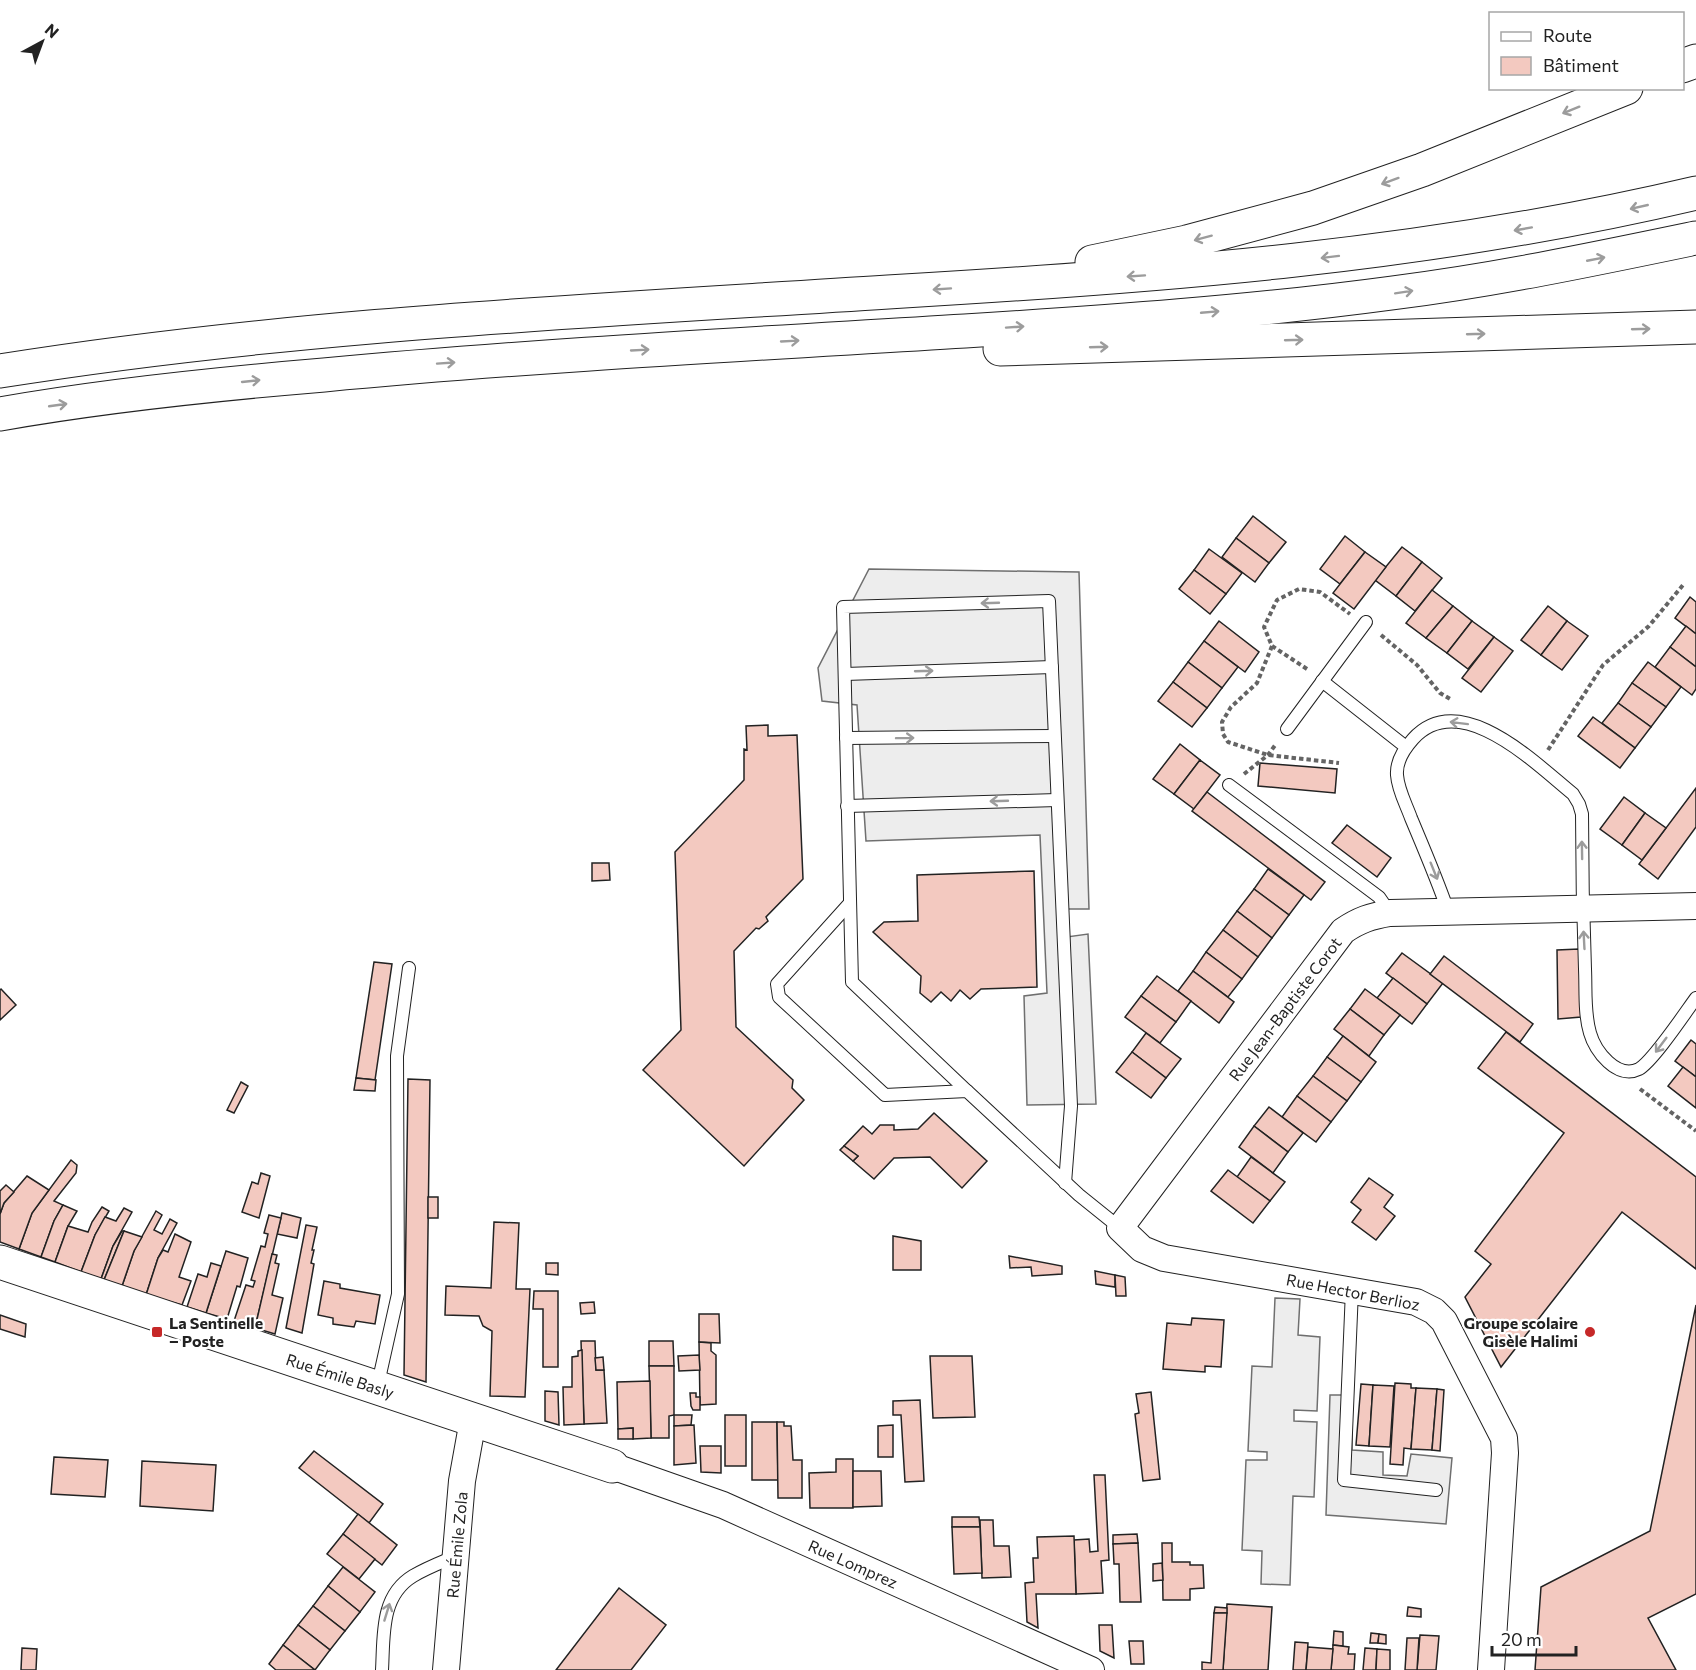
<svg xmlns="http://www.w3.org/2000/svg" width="1696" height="1670" font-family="Commissioner,sans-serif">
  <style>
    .parking { fill: #ededed; stroke: #6f6f6f; stroke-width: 1.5 }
    .building { fill: #f3c9c0; stroke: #222; stroke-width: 1.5 }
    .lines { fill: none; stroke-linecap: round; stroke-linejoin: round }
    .lane-casing { stroke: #222; stroke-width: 14 }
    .street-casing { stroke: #222; stroke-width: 28 }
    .secondary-casing { stroke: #222; stroke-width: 35 }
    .highway-casing { stroke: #222; stroke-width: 35 }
    .path { stroke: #646464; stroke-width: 4; stroke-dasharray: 4.5 3; stroke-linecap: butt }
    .lane { stroke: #fff; stroke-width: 12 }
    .street { stroke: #fff; stroke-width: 26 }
    .secondary { stroke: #fff; stroke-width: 33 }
    .highway { stroke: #fff; stroke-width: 33 }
    .oneway { stroke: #9c9c9c }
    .poi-dot { fill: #c62828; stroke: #fff; stroke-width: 2 }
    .labels { text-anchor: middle; stroke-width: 4.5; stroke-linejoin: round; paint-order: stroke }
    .street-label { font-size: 16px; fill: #222; stroke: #fff }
    .poi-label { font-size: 16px; font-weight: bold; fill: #222; stroke: #fff; text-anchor: start }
  </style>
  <rect width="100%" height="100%" fill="#fff"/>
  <g class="parking">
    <path d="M869,569L1079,572L1089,909H1064L1067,937L1088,934L1096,1104L1027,1105L1024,996L1047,993L1040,835L866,841L857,705L822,701L818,668Z"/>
    <path d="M1275,1298L1300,1299L1298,1335L1320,1337L1317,1411L1294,1410V1421L1317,1422L1314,1497L1293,1496L1290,1585L1261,1584L1262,1551L1242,1550L1246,1460H1267V1452L1248,1451L1252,1366L1272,1367Z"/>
    <path d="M1330,1395H1352V1450L1383,1452V1475L1407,1476L1411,1454L1452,1458L1446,1524L1326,1515Z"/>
  </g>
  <g class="building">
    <path d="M1253,516L1286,542L1269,563L1236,538Z"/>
    <path d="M1345,536L1365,552L1340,584L1320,569Z"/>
    <path d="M1236,538L1269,563L1255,582L1222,557Z"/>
    <path d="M1402,547L1422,562L1396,596L1375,580Z"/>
    <path d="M1209,549L1242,573L1226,594L1194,570Z"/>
    <path d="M1365,552L1386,567L1354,609L1333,593Z"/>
    <path d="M1422,562L1442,578L1415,611L1396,596Z"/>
    <path d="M1194,570L1226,594L1210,614L1179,589Z"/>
    <path d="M1432,590L1453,606L1426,638L1406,623Z"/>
    <path d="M1690,597L1696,602V634L1675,618Z"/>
    <path d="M1453,606L1472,621L1447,653L1426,638Z"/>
    <path d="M1548,606L1567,621L1541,655L1521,640Z"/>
    <path d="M1219,621L1259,652L1245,672L1204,641Z"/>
    <path d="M1472,621L1494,637L1468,669L1447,653Z"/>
    <path d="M1567,621L1588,636L1562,670L1541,655Z"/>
    <path d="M1686,626L1696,634V667L1670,647Z"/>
    <path d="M1494,637L1513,651L1481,692L1462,678Z"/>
    <path d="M1204,641L1238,667L1222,688L1188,662Z"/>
    <path d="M1670,647L1696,667V689L1692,695L1655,667Z"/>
    <path d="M1188,662L1222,688L1207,708L1173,682Z"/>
    <path d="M1648,662L1681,687L1666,707L1632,683Z"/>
    <path d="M1173,682L1207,708L1192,727L1158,701Z"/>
    <path d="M1632,683L1666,707L1651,727L1618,703Z"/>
    <path d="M1618,703L1651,727L1635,748L1602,723Z"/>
    <path d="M1593,717L1635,748L1620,768L1578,736Z"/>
    <path d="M768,725V736L797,735L803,879L766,917L768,921L759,929L756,928L734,951L736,1027L793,1080L792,1088L804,1100L744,1166L643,1070L681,1030L675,852L744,780V749L747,750L746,726Z"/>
    <path d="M1180,744L1200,760L1174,794L1153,779Z"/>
    <path d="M1200,760L1220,775L1194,809L1174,794Z"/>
    <path d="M1260,763L1337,769L1335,793L1258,786Z"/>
    <path d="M1696,788V827L1658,879L1639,864Z"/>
    <path d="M1207,792L1325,882L1311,900L1192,811Z"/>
    <path d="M1624,797L1645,813L1622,845L1600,829Z"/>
    <path d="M1645,813L1666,828L1642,860L1622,845Z"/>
    <path d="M1347,825L1391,858L1377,877L1332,843Z"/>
    <path d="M592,863H609L610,880L592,881Z"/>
    <path d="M1268,869L1304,895L1289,915L1254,889Z"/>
    <path d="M1034,871L1037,987L981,989L970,999L960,990L951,1001L941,992L931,1002L920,993L921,976L873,932L884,922L918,921L917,875Z"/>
    <path d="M1254,889L1289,915L1272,938L1237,911Z"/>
    <path d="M1237,911L1272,938L1258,957L1223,930Z"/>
    <path d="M1223,930L1258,957L1242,979L1206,952Z"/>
    <path d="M1579,949L1581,1017L1558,1019L1557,950Z"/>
    <path d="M1206,952L1242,979L1228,997L1193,971Z"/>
    <path d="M1402,953L1443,983L1427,1004L1386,973Z"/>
    <path d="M1444,956L1533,1024L1520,1042L1430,974Z"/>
    <path d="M374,962L392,964L375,1080L356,1078Z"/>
    <path d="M1193,971L1234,1002L1219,1023L1178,991Z"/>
    <path d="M1157,976L1191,1001L1176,1022L1141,996Z"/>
    <path d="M1393,978L1427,1004L1412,1024L1377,998Z"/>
    <path d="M1,989L16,1005L0,1020V990Z"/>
    <path d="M1365,989L1400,1015L1384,1035L1350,1009Z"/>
    <path d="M1141,996L1176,1022L1160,1043L1125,1017Z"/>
    <path d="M1350,1009L1384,1035L1369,1056L1334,1029Z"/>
    <path d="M1506,1032L1696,1177V1269L1622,1212L1501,1367L1465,1297L1491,1264L1475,1251L1564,1133L1478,1068Z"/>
    <path d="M1146,1033L1181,1059L1166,1078L1132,1052Z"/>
    <path d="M1343,1036L1376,1062L1361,1082L1327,1057Z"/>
    <path d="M1691,1040L1696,1044V1077L1675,1061Z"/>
    <path d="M1132,1052L1166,1078L1151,1098L1116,1072Z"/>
    <path d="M1327,1057L1361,1082L1347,1101L1313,1076Z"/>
    <path d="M1683,1067L1696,1077V1108L1668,1086Z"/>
    <path d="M1313,1076L1347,1101L1331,1122L1297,1096Z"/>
    <path d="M356,1078L376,1080L375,1091L354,1090Z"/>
    <path d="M408,1079L430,1080L426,1382L404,1375Z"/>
    <path d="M241,1082L248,1086L234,1113L227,1110Z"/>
    <path d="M1297,1096L1331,1122L1316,1142L1282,1117Z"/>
    <path d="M1269,1107L1303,1133L1288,1152L1254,1126Z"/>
    <path d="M934,1113L987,1161L962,1188L930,1157L894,1158L874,1179L853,1161L858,1156L844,1146L863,1126L872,1134L880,1125H894V1130L918,1129Z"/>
    <path d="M1254,1126L1288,1152L1273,1173L1239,1147Z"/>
    <path d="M844,1146L858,1156L853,1161L840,1150Z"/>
    <path d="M1251,1157L1285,1182L1270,1201L1237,1177Z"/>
    <path d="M71,1160L77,1165L76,1173L54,1201L63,1205L54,1221L41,1257L19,1249L32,1213Z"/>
    <path d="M1228,1170L1270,1201L1253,1223L1211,1191Z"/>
    <path d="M261,1173L270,1176L259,1218L242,1212L252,1182L258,1184Z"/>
    <path d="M27,1176L49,1190L32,1213L19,1249L0,1242V1214L4,1203Z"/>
    <path d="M1369,1178L1393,1195L1384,1207L1395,1216L1376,1240L1352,1222L1361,1210L1351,1202Z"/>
    <path d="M6,1185L14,1192L4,1203L0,1214V1191Z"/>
    <rect x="428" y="1197" width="10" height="21"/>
    <path d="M63,1205L77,1211L68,1226L55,1262L41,1257L54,1221Z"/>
    <path d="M102,1207L109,1211L95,1235L81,1272L55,1262L68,1226L88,1232L92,1222Z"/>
    <path d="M124,1208L132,1212L113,1246L101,1279L81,1272L95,1235L105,1217L116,1221Z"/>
    <path d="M156,1211L162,1215L154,1230L162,1234L170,1219L177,1223L158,1258L146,1295L122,1286L134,1251Z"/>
    <path d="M282,1213L301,1218L297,1238L277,1234Z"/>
    <path d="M269,1215L281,1218L255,1328L234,1321L246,1285L253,1287L255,1281L251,1280L261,1246L265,1247L268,1234L264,1233Z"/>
    <path d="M494,1222L519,1223L516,1289H530L525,1397L490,1396L492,1331L483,1326L479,1316L445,1315L446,1286L491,1288Z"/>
    <path d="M306,1225L317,1227L312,1250H314L311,1263L314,1264L302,1333L286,1328Z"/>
    <path d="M122,1231H124L104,1280L101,1279L113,1246Z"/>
    <path d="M124,1231L142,1237L134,1251L122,1286L104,1280Z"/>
    <path d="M175,1234L191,1242L179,1277L191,1281L182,1305L146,1295L158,1258L163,1250L168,1252Z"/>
    <path d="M893,1236L921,1241V1270H893Z"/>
    <path d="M226,1251L248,1258L240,1287L237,1286L227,1319L206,1313Z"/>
    <path d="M272,1254L277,1255L275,1263L279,1264L272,1295L283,1298L275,1334L255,1328Z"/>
    <path d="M1009,1256L1062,1266V1274L1032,1276L1031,1267L1010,1268Z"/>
    <path d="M211,1263L221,1266L206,1313L187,1307L198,1274L207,1277Z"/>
    <path d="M546,1263H558V1275L546,1274Z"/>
    <path d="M1095,1271L1115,1275V1287L1096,1284Z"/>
    <path d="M1115,1275L1125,1277L1126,1296H1116Z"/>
    <path d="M324,1281L340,1284V1288L380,1295L375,1324L356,1321L354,1327L333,1324V1318L318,1315Z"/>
    <path d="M534,1291H558V1367H543V1309H533Z"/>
    <path d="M594,1302L595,1313L581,1314L580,1303Z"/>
    <path d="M1696,1305V1594L1648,1618L1676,1670H1535L1541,1587L1650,1531Z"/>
    <path d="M699,1314H719L720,1343L699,1342Z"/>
    <path d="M0,1315L26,1324L25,1337L0,1329Z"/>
    <path d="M1192,1318L1224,1320L1221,1367L1205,1366V1372L1163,1369L1167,1323L1191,1325Z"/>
    <path d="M581,1341H595L596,1370H604L607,1423L584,1424Z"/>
    <path d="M649,1341H673L674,1366H649Z"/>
    <path d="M699,1342L711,1343V1351L716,1355V1404L700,1405Z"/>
    <path d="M582,1350L584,1424L564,1425L563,1387H572V1357L578,1356V1351Z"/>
    <path d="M699,1355L700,1370L679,1371L678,1356Z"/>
    <path d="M930,1356H972L975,1417L933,1418Z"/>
    <path d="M603,1357L604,1370H596L595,1358Z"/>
    <path d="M649,1366H674V1415L669,1416V1438H651Z"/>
    <path d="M650,1381L651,1438L633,1439V1428L618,1429L617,1382Z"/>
    <path d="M1395,1383L1411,1384V1388H1416L1411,1449L1404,1448L1403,1465L1390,1464Z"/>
    <path d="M1361,1384L1373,1385L1369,1446L1356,1445Z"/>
    <path d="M1373,1385L1394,1386L1390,1447L1369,1446Z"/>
    <path d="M1416,1388L1437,1389L1432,1450L1411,1449Z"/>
    <path d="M1437,1389L1444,1390L1440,1451L1432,1450Z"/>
    <path d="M545,1391L558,1392L559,1425L545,1421Z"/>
    <path d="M1151,1392L1160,1479L1143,1481L1135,1414L1139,1413L1136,1394Z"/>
    <path d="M690,1393H696V1397H700V1410H693L691,1406Z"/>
    <path d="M920,1400L924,1481L905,1482L901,1415H893V1401Z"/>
    <path d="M674,1415H692L691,1425L674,1426Z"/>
    <rect x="725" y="1415" width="21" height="51"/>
    <path d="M752,1422H777L778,1480H752Z"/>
    <path d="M777,1422H784V1426H791L793,1460H802V1498H778Z"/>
    <path d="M694,1425L696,1463L674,1465V1426Z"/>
    <path d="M893,1425V1457H878V1426Z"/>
    <path d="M633,1428V1439H618V1429Z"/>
    <path d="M700,1446H721V1473L701,1472Z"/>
    <path d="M314,1451L383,1504L369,1523L299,1468Z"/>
    <path d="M54,1457L108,1460L105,1497L51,1494Z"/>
    <path d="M836,1459H853V1508H810L809,1473L836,1472Z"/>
    <path d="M142,1461L216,1465L213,1511L140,1506Z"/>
    <path d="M853,1471H881L882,1506L853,1507Z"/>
    <path d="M1094,1475H1105L1109,1560L1101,1561L1103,1593L1076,1594L1074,1540L1089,1539L1090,1552L1098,1551Z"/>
    <path d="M358,1514L397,1545L382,1565L343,1534Z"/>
    <path d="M952,1517H979L980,1527H952Z"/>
    <path d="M980,1520H993L994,1546H1009L1011,1577L982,1578Z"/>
    <path d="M952,1527H980L982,1573L954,1574Z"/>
    <path d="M343,1534L375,1559L359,1579L327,1554Z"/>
    <path d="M1137,1534L1138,1543L1113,1544V1535Z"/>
    <path d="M1074,1536L1076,1594H1036L1038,1628L1027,1622L1025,1583L1034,1582L1033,1558H1038L1037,1537Z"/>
    <path d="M1138,1543L1141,1602H1120L1119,1564H1114L1113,1544Z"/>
    <path d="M1162,1543H1172V1562H1190V1565H1203L1204,1588L1190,1589V1600H1163Z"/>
    <path d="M1162,1563L1163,1580L1153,1581V1564Z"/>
    <path d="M343,1567L375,1592L360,1612L328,1586Z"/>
    <path d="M328,1586L360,1612L345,1631L313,1606Z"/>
    <path d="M619,1588L666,1625L631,1670H556Z"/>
    <path d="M1227,1604L1272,1607L1268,1670H1223Z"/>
    <path d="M313,1606L345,1631L330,1650L298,1625Z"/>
    <path d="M1215,1607L1227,1608V1613H1214Z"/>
    <path d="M1408,1607L1421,1609V1617L1407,1616Z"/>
    <path d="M1214,1613H1227L1223,1670H1202V1662L1211,1663Z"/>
    <path d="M298,1625L330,1650L315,1670L283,1645Z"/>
    <path d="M1099,1625H1112L1114,1658L1100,1651Z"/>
    <path d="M1334,1631L1343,1632V1646L1333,1645Z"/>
    <path d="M1371,1633L1379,1634L1378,1643H1370Z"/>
    <path d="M1379,1634L1386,1635V1644L1378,1643Z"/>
    <path d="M1420,1635L1439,1636L1436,1670H1417Z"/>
    <path d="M1407,1638H1419L1417,1670H1405Z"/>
    <path d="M1129,1641H1143L1144,1664H1131Z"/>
    <path d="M1295,1642L1308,1643L1306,1670H1293Z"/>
    <path d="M283,1645L315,1670H276L269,1664Z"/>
    <path d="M1333,1645L1349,1647L1348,1654H1355L1354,1670H1331Z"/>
    <path d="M1308,1647L1333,1649L1331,1670H1306Z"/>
    <path d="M22,1648L37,1649L36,1670H21Z"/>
    <path d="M1365,1648L1377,1649L1376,1670H1363Z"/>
    <path d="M1377,1649L1390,1650V1670H1376Z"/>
  </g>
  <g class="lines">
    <defs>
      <g id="lane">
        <path d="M845,674L1052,667"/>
        <path d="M1322,681L1406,747"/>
        <path d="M1287,729L1366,622"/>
        <path d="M846,738L1054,736"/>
        <path d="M1229,785L1379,897L1390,913"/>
        <path d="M847,806L1057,800"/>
        <path d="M849,904L777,984L779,997L885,1095L967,1091L1079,1195L1120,1228"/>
        <path d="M1448,911C1437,879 1424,849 1411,818C1406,804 1398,790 1397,775C1396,761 1404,749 1413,739C1460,687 1536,764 1573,794L1579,804L1582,814C1582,866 1583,917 1585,969C1586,990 1584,1013 1590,1033C1595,1051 1617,1080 1639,1069C1653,1061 1685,1013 1696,998"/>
        <path d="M967,1091L852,982L843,607L1049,601L1071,1106L1065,1183"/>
        <path d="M1352,1290L1344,1480L1436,1490"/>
        <path d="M377,1388L398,1294L397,1056L409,968"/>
        <path d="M382,1670C384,1636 380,1596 413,1576C426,1568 442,1562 456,1556"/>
      </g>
      <g id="street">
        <path d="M612,1466L723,1505L1091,1670"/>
        <path d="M446,1670L462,1481L473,1420"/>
        <path d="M1491,1670L1505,1453L1504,1438L1444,1321L1434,1311L1416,1302L1164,1258L1142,1249L1120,1228L1343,931C1359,920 1371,916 1390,913L1696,906"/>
      </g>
      <path id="secondary" d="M0,1262L612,1466"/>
      <g id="highway">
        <path d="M1682,66L1696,61"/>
        <path d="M1092,262L1187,242L1313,208L1422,170L1626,88"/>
        <path d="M1000,349L1696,327"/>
        <path d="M0,371C294,324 592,311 888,292C1162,276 1429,256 1696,193"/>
        <path d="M0,414C107,395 216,384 324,375C537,355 751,344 965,331C1108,322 1251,312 1392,293C1495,280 1595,259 1696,238"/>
      </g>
    </defs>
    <use href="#lane" class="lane-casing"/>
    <use href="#street" class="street-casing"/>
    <use href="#secondary" class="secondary-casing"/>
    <use href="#highway" class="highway-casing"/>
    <g class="path">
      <path d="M1381,635L1417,665L1440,693L1452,700"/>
      <path d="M1272,646L1257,683L1231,707L1222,722L1223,734L1228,742L1268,755L1339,763"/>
      <path d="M1307,669L1272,646L1264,627L1277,600L1299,589L1320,592L1350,614"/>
      <path d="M1548,750L1603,665L1649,626L1683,585"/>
      <path d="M1244,774L1268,755L1276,744"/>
      <path d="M1640,1089L1696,1131"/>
    </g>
    <use href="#lane" class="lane"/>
    <use href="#street" class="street"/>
    <use href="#secondary" class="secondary"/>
    <use href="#highway" class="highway"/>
  </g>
  <defs><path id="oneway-shaft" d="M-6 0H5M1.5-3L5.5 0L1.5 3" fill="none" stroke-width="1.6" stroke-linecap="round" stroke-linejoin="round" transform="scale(1.5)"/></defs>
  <g class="oneway">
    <use href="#oneway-shaft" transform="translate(1571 110) rotate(158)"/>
    <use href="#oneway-shaft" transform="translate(1390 181) rotate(160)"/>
    <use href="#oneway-shaft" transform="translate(1639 207) rotate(167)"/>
    <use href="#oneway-shaft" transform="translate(1523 229) rotate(170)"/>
    <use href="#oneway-shaft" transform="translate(1203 238) rotate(165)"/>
    <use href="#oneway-shaft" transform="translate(1330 257) rotate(173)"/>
    <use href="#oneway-shaft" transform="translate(1596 259) rotate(-11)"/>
    <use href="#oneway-shaft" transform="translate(1136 276) rotate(176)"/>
    <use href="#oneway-shaft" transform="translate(942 289) rotate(176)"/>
    <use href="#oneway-shaft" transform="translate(1404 292) rotate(-9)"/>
    <use href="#oneway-shaft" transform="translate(1210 312) rotate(-5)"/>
    <use href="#oneway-shaft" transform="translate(1015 327) rotate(-4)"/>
    <use href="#oneway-shaft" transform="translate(1641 329) rotate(-2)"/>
    <use href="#oneway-shaft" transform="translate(1476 334) rotate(-2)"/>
    <use href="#oneway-shaft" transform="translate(1294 340) rotate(-2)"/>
    <use href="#oneway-shaft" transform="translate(790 341) rotate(-3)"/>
    <use href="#oneway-shaft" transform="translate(1099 347) rotate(-2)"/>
    <use href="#oneway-shaft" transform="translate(640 350) rotate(-3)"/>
    <use href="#oneway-shaft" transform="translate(446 363) rotate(-4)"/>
    <use href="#oneway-shaft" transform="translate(251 381) rotate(-6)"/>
    <use href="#oneway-shaft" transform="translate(58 405) rotate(-8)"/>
    <use href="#oneway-shaft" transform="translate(990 603) rotate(178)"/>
    <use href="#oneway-shaft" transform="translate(924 671) rotate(-2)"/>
    <use href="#oneway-shaft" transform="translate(1459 723) rotate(-173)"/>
    <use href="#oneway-shaft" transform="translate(905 738) rotate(-1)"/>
    <use href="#oneway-shaft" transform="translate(999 801) rotate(178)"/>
    <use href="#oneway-shaft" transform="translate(1582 850) rotate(-91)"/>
    <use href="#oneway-shaft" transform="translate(1434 871) rotate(68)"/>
    <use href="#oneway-shaft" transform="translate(1584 940) rotate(-93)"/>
    <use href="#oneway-shaft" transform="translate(1661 1045) rotate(127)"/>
    <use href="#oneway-shaft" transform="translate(387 1612) rotate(-73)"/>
  </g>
  <g class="poi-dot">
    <rect x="151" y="1326" width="12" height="12" rx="3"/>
    <circle cx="1590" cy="1332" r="6"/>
  </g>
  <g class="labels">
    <g class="street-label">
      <text transform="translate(1285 1009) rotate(-53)" y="6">Rue Jean-Baptiste Corot</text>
      <text transform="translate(1353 1292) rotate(11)" y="6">Rue Hector Berlioz</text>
      <text transform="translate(340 1376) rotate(18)" y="6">Rue Émile Basly</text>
      <text transform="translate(457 1545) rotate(-85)" y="6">Rue Émile Zola</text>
      <text transform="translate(853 1564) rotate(24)" y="6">Rue Lomprez</text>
    </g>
    <g class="poi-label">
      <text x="169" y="1329">La Sentinelle<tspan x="169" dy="18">– Poste</tspan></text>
      <text x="1578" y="1329" text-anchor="end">Groupe scolaire<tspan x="1578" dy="18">Gisèle Halimi</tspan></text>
    </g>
  </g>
  <rect x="1489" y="12" width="195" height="78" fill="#ffffff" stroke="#a7a7a7" stroke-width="1.5"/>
  <rect x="1501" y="32" width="30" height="9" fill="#ffffff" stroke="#a7a7a7" stroke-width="1.5"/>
  <text x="1543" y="42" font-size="18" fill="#222222">Route</text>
  <rect x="1501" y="57" width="30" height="18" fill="#f3c9c0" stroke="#a7a7a7" stroke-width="1.5"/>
  <text x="1543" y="72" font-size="18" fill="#222222">Bâtiment</text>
  <g transform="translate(42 42) rotate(41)" stroke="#ffffff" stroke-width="4.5" paint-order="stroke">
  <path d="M0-4.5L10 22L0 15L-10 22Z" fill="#222222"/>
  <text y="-9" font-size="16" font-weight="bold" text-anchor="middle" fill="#222222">N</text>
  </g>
  <path d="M1492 1646v9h84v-9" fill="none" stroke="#222222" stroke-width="3"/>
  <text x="1501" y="1646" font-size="18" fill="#222222" stroke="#ffffff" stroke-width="4.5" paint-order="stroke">20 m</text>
</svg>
